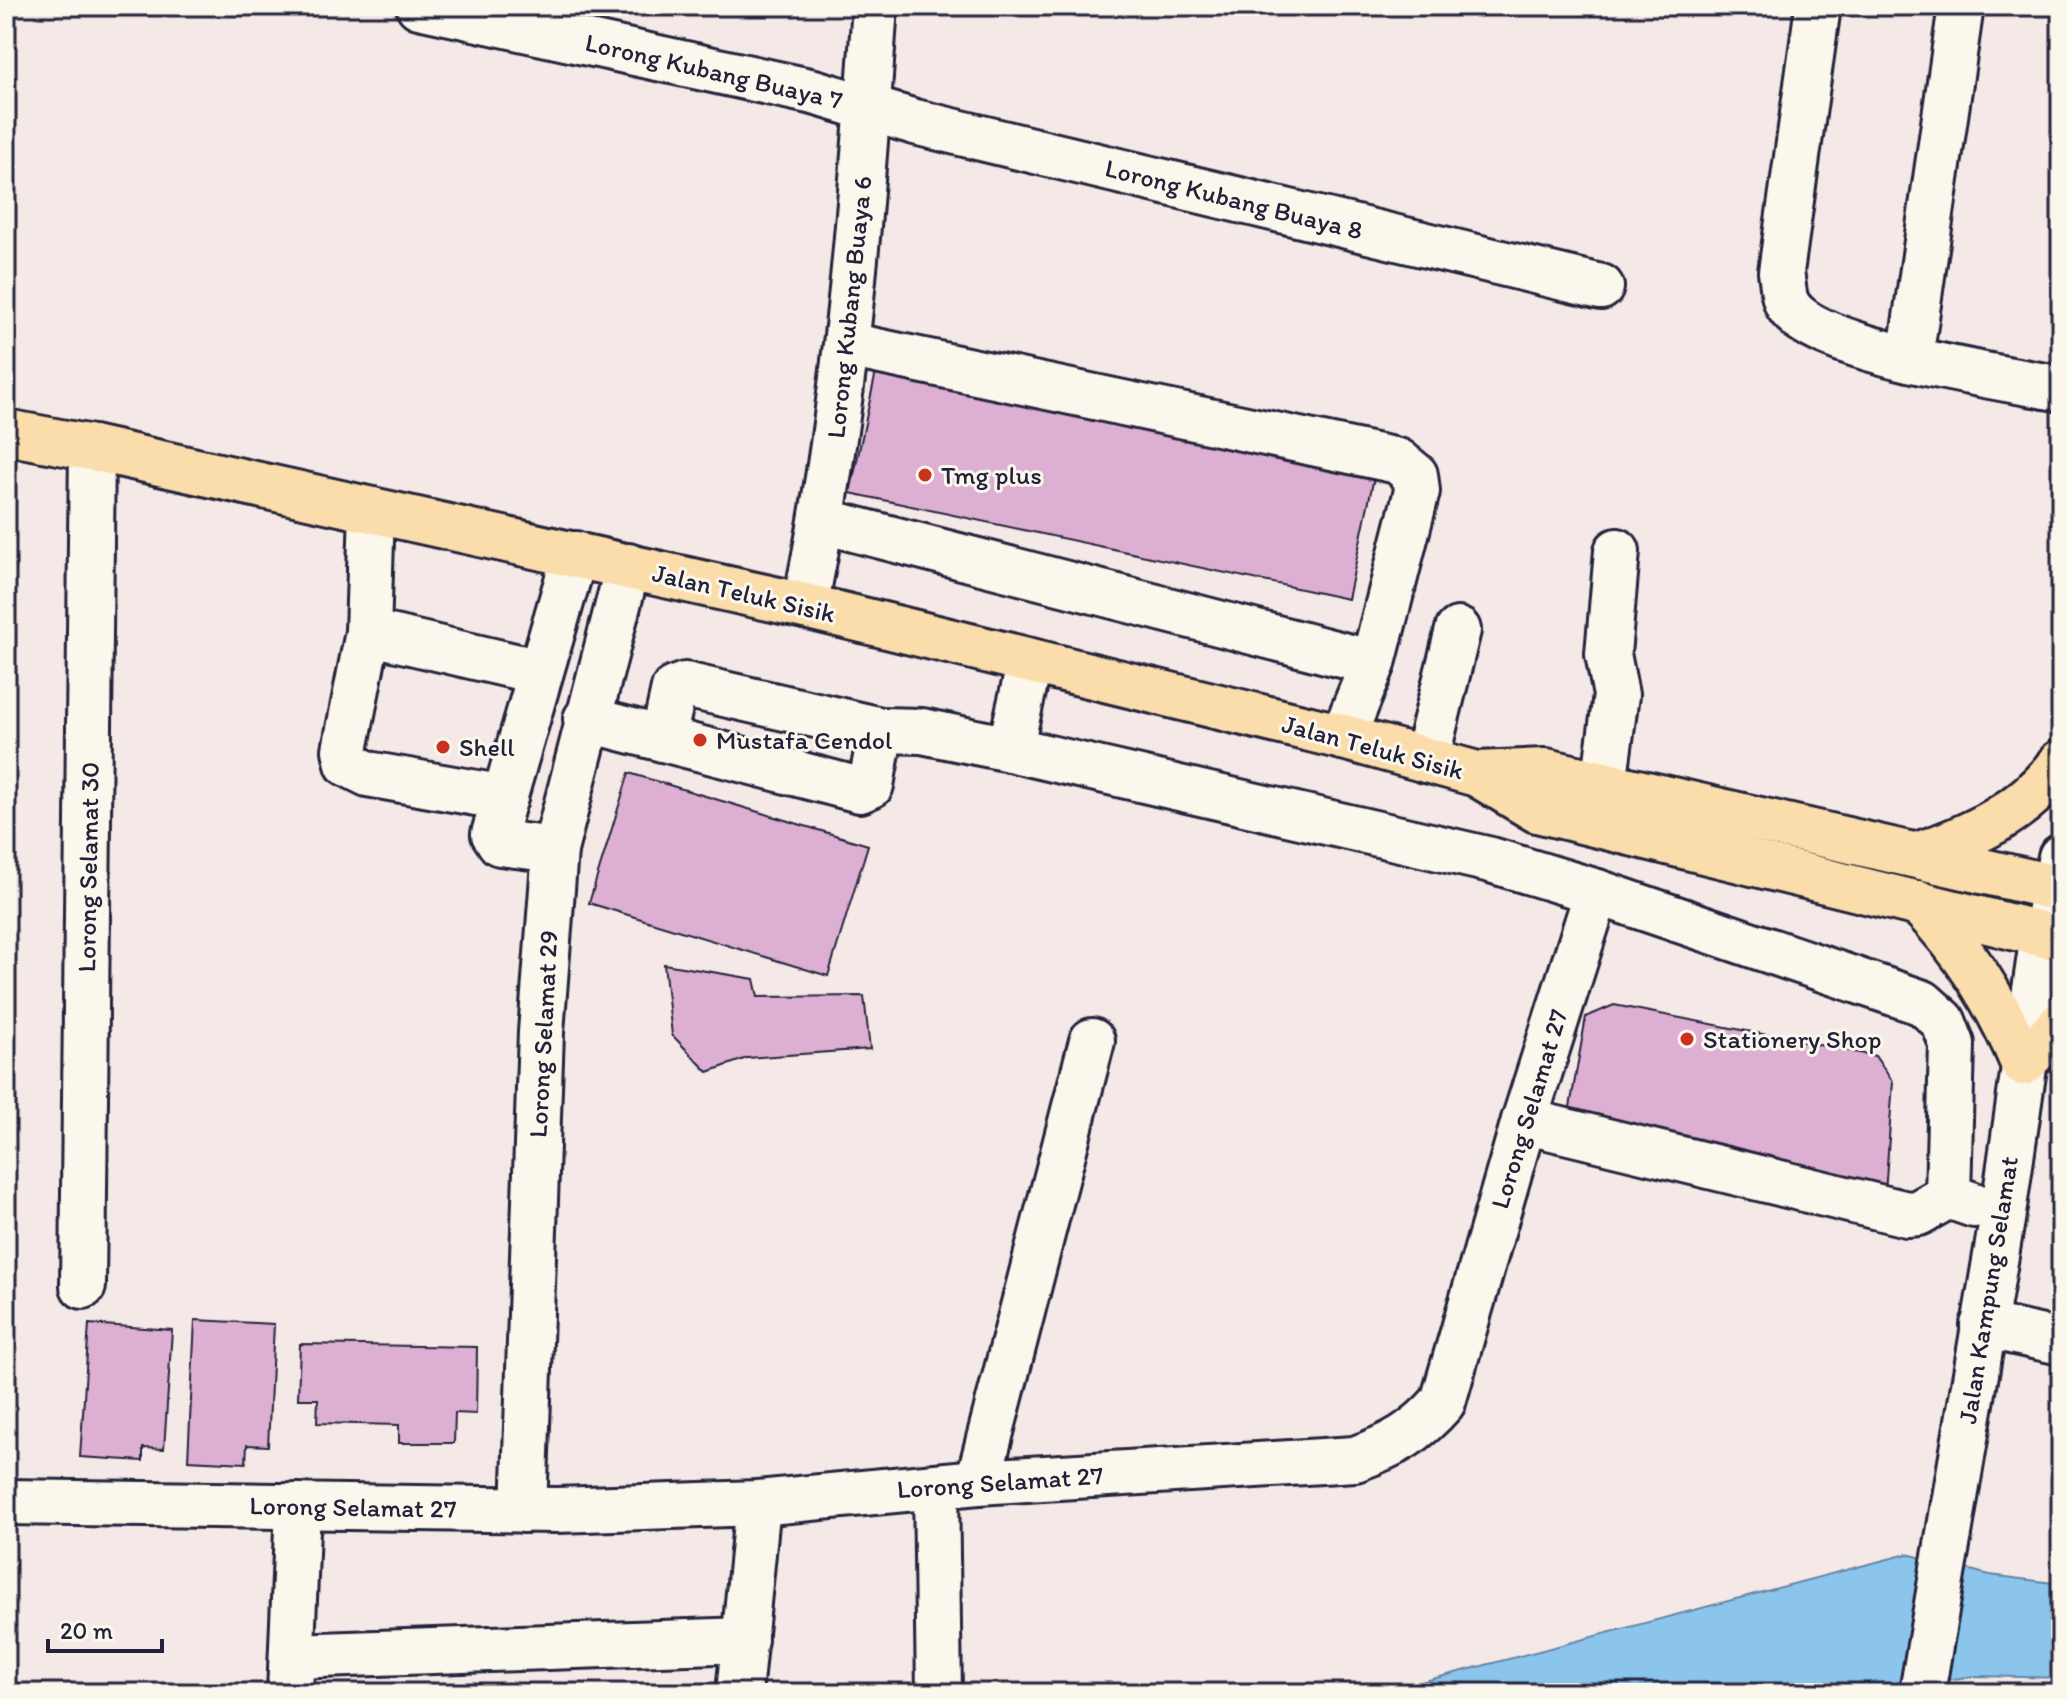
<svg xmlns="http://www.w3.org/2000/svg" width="2067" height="1699" font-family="Itim,sans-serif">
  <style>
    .water { fill: #8cc5eb; stroke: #6284a5; stroke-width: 2 }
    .building { fill: #ddb0d3; stroke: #22223b; stroke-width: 2 }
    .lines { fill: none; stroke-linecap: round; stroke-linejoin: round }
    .minor-casing { stroke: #22223b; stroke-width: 50 }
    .major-casing { stroke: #22223b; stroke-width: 50 }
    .minor { stroke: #fbf7ec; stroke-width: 44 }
    .major { stroke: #fbddab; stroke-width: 44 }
    .poi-dot { fill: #c8321e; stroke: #fbf7ec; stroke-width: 3 }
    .labels { text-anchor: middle; stroke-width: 6; stroke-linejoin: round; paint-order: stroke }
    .street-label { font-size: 26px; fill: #22223b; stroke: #fbf7ec }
    .poi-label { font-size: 26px; fill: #22223b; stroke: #fbf7ec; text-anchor: start }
  </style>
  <rect width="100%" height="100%" fill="#f5e9e7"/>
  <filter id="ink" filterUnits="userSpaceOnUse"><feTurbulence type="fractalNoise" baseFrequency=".0125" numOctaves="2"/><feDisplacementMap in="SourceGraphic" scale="16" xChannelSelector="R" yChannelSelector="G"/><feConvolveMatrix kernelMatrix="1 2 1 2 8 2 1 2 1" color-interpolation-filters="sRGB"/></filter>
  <g filter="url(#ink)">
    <path class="water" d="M1907,1554L1990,1575L2061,1584V1678L1975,1676L1853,1693H1379Z"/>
    <g class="building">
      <path d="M876,372L1374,477L1348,599L850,493Z"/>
      <path d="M629,773L868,845L828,976L589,903Z"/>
      <path d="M664,964L754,979L758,997L864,996L870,1049L747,1058L708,1072L672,1035Z"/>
      <path d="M1614,1005L1875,1056L1893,1082L1885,1193L1567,1124L1586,1017Z"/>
      <path d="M195,1320L274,1324L268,1446L247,1445L246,1463L188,1460Z"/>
      <path d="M89,1324L172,1330L164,1449L143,1448V1461L80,1457Z"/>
      <path d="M300,1344L477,1347L476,1414L455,1413L454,1443H399V1425L317,1423L318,1399H298Z"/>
    </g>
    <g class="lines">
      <defs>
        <g id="minor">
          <path d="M419,6L814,92L915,122L1601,287"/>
          <path d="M1818,6L1781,272C1783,282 1783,299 1789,307C1818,351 2005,378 2061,389"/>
          <path d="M848,345L1398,461L1415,475L1417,491L1373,663"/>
          <path d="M1910,359L1961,6"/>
          <path d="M372,510L368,632L345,750L348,764L368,774L505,798"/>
          <path d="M823,521L1373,663L1343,737"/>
          <path d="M805,606C846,408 861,208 875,6"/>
          <path d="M368,632L540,672"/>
          <path d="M1030,661L1010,749L1491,860L1597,892L1923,1003L1943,1021L1952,1044L1948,1196"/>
          <path d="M586,719L860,790L871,785L881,730"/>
          <path d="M663,739L674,689L685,685L881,730L922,731L1010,749"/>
          <path d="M1426,760L1458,630"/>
          <path d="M1604,784L1616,695L1608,654L1617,551"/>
          <path d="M555,850L500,843L494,834L575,554"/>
          <path d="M1524,1121L1907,1214L1918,1213L1948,1196L1974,1205"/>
          <path d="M83,1286L92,448"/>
          <path d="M1983,1325L2061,1342"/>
          <path d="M978,1482L1092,1041"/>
          <path d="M936,1486L939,1693"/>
          <path d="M6,1502L557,1510L758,1503L978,1482L1355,1459C1394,1445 1416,1433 1443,1402L1524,1121L1597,892"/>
          <path d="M524,1510L541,1032L555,850L628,566"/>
          <path d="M292,1656L745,1640"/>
          <path d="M290,1693L298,1506"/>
          <path d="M739,1693L758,1503"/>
          <path d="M1922,1693L2003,1214L2040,955L2061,857"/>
        </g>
        <g id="major">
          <path d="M6,432L92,448L805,606L1343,737L1477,774L1537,810L2061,939"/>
          <path d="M1477,774L1546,771L2061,889"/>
          <path d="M1917,855C1973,836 2026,812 2061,762"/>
          <path d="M1919,903C1966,951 1997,1002 2023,1063L2061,1024"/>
        </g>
      </defs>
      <use href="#minor" class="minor-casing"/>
      <use href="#major" class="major-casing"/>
      <use href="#minor" class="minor"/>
      <use href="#major" class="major"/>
    </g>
  </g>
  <g class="poi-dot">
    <circle cx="925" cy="475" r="8"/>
    <circle cx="700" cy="740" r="8"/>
    <circle cx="443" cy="747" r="8"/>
    <circle cx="1687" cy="1039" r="8"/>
  </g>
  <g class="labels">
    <g class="street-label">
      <text transform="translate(714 71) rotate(13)" y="9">Lorong Kubang Buaya 7</text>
      <text transform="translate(1234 199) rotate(14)" y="9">Lorong Kubang Buaya 8</text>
      <text transform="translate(849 307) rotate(-84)" y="9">Lorong Kubang Buaya 6</text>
      <text transform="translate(744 593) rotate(13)" y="9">Jalan Teluk Sisik</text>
      <text transform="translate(1373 747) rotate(15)" y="9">Jalan Teluk Sisik</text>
      <text transform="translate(88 867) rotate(-89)" y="9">Lorong Selamat 30</text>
      <text transform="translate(543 1034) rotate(-87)" y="9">Lorong Selamat 29</text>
      <text transform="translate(1529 1109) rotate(-73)" y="9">Lorong Selamat 27</text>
      <text transform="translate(1988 1290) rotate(-81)" y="9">Jalan Kampung Selamat</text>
      <text transform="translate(1000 1482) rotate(-4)" y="9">Lorong Selamat 27</text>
      <text transform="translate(353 1507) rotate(1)" y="9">Lorong Selamat 27</text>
    </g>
    <g class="poi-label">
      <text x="941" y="484">Tmg plus</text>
      <text x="716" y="749">Mustafa Cendol</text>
      <text x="459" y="756">Shell</text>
      <text x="1703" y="1048">Stationery Shop</text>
    </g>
  </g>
  <rect width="2067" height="1699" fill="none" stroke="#fbf7ec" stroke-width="32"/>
  <rect x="16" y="16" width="2035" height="1667" fill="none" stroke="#22223b" stroke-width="3" filter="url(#ink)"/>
  <path d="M48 1639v12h114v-12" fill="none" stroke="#22223b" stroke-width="4"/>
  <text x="60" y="1639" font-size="24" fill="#22223b" stroke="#fbf7ec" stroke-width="6" paint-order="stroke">20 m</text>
</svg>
